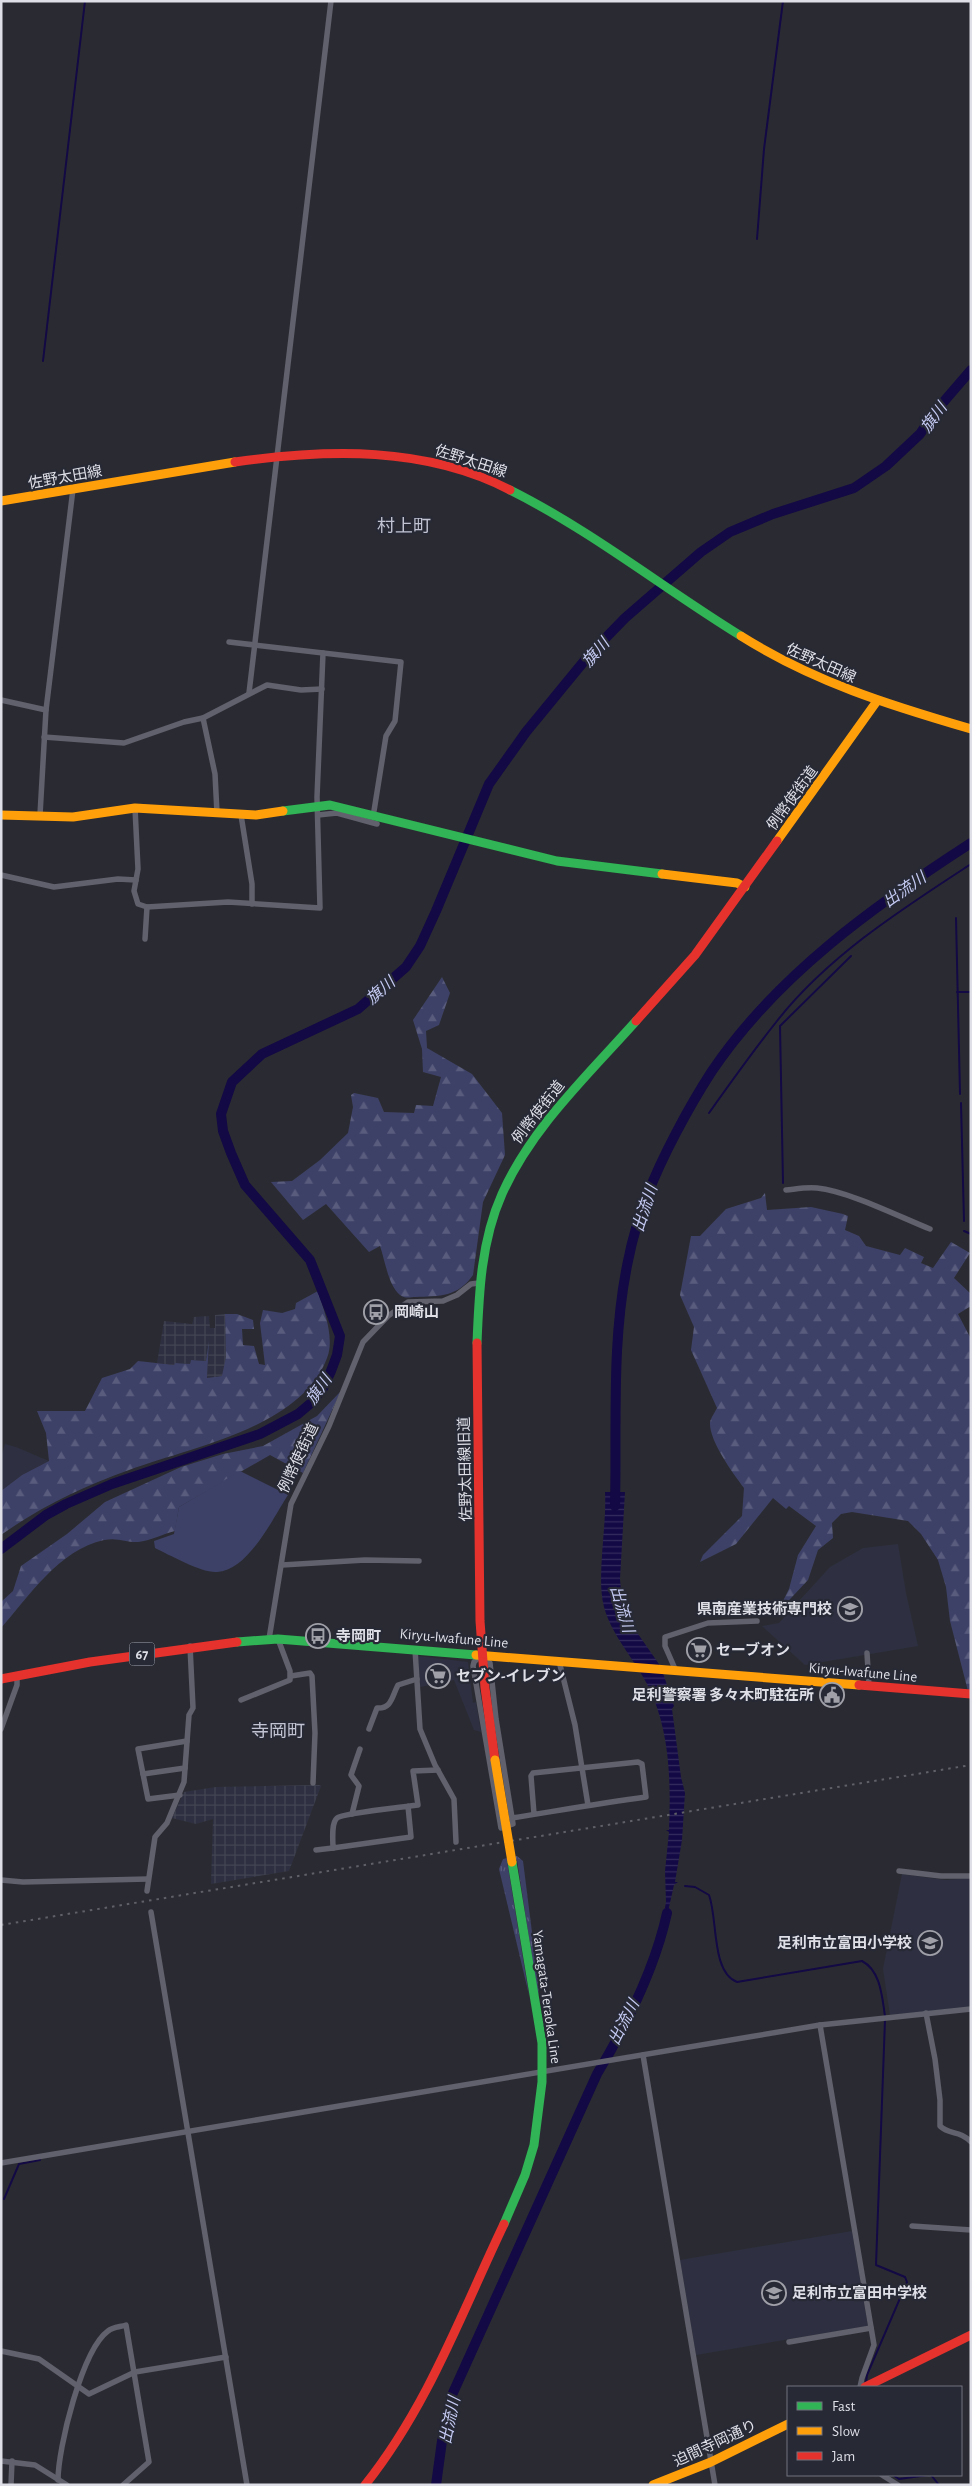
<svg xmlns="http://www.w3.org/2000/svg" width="972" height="2486" font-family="'Alegreya Sans','Noto Sans JP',sans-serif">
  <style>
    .built { fill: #2e3041 }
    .industrial { fill: url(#industrial-grid) }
    .grass { fill: url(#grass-tufts) }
    .forest { fill: url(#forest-firs) }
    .pitch { fill: #3e4167 }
    .water { fill: url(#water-rules) }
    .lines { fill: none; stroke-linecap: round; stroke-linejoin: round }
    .stream { stroke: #130944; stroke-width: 2 }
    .river { stroke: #130944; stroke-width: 10 }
    .street { stroke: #60616c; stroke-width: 5.5 }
    .fast { stroke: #30b455; stroke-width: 9 }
    .slow { stroke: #ff9f0a; stroke-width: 9 }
    .jam { stroke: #e5322d; stroke-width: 9 }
    .rail { stroke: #606168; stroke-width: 2; stroke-dasharray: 2.5 5; stroke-linecap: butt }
    .slow-bridge { stroke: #ff9f0a; stroke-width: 9 }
    .labels { text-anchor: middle; stroke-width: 4.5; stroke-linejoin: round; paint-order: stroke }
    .shield { fill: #272935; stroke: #a7a8b2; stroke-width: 1 }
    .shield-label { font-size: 14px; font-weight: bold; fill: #dedfe7 }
    .street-label { font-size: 15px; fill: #dedfe7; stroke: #272935 }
    .poi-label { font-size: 15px; font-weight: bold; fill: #dedfe7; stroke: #272935; text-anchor: start }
    .water-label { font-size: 16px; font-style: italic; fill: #c4caf2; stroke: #272935 }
    .quarter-label { font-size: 18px; fill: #c1c3d3; stroke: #272935 }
  </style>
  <defs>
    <pattern id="industrial-grid" width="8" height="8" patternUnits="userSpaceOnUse" patternTransform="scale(1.25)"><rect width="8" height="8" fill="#2e3041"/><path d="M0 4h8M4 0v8" fill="none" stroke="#424453"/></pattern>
    <pattern id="grass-tufts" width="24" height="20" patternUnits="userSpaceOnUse" patternTransform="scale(1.25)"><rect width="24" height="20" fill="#3e4167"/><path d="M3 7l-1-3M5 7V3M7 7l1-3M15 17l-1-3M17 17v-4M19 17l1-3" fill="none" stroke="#595c7d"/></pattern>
    <pattern id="forest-firs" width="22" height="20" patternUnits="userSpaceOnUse" patternTransform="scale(1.25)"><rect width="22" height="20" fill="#3e4167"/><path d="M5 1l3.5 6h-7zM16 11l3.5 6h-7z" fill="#595c7d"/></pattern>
    <pattern id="water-rules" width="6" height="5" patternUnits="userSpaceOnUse" patternTransform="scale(1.25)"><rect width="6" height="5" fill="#130944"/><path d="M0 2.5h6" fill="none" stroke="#352c5f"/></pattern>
  </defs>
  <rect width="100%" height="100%" fill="#2a2b32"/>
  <g class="built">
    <path d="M5,1444L16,1447L49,1461L22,1475L1,1491V1457Z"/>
    <path d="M898,1544L906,1593L918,1646L805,1665L762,1626L779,1623L830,1567L863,1548Z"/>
    <path d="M418,1656L468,1662L473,1703L476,1702L481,1732L474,1730L454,1680L420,1687Z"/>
    <path d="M902,1874L946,1880L971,1878V2007L890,2015L883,1969Z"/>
    <path d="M852,2231L868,2326L696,2355L680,2260Z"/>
  </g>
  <g class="industrial">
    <path d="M225,1314L226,1357L223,1376L207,1378L209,1346L207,1361L191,1360L190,1364L175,1363L174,1365L157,1363L164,1321L192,1324L194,1317L209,1316L210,1328H215V1315Z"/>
    <path d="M319,1785L321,1786L289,1871L211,1884L213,1819L196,1824L172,1818L184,1792L216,1787Z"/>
  </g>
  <path class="grass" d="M517,1856L523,1861L539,1988L538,1996L517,1860L507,1861L529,1995L499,1869L503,1859Z"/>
  <g class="forest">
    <path d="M442,977L450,993L439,1025L426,1031L427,1048L472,1074L502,1113L505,1155L483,1202L473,1275C458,1297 440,1296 415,1297C411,1297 405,1299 400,1295C388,1285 385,1260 380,1246L369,1252L326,1204L303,1220L271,1182L292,1181L320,1160L348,1133L353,1107L351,1095L354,1093L378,1098L384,1112L414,1113L416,1105L433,1106L441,1077L423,1072L422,1049L413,1020Z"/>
    <path d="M765,1193L767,1210L811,1207L843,1214L848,1216L845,1230L859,1236L866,1246L900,1255L905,1248L924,1257L921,1263L933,1268L951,1242L970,1253L954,1278L971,1294V1306L958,1314L971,1339V1691H968L950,1621L946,1587L938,1560L921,1534L908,1521L852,1512L841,1514L832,1523L833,1538L818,1550L808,1580L777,1613L789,1589L798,1555L816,1526L789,1506L786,1509L773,1498L736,1544L700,1562L703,1555L742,1516L744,1488C733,1473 709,1441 710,1422C711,1418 715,1412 717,1408L691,1350L694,1327L680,1295L691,1236H700L726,1209L761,1198Z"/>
    <path d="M318,1291C324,1311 335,1338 327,1358C301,1428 191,1447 129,1470C84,1486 40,1507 1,1535V1491L22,1475L49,1461L46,1433L37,1411H85L102,1378L130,1369L138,1361L174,1365L175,1363L190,1364L191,1360L206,1361L209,1341L207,1378L222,1376L226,1357L225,1314H237L253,1320L254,1329H242L243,1345L254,1346L259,1364L265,1365L260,1323L263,1310L282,1313L295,1309L296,1303Z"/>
    <path d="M341,1391L303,1473L270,1455L179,1507L175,1531C163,1534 150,1541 138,1542C128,1543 118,1537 104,1540C59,1550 30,1595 1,1628V1602L13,1591L21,1566L67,1534L105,1502L181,1467L223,1454L263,1446L317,1416Z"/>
  </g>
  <path class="pitch" d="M240,1471L288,1495C273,1518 248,1571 217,1572C201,1573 170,1555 155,1548L154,1541L174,1534L179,1507Z"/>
  <path class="water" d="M605,1492H625L620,1579L622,1603L629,1621L661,1667L674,1706L672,1709L681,1777L685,1793L682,1840L675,1882H678L674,1885L665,1925L662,1924L666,1902L665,1871L669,1832L666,1830H669C671,1781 670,1728 647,1684C634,1659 611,1634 604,1607C596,1577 607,1527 605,1492Z"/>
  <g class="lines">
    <g class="stream">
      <path d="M757,239L764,149L783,1"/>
      <path d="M43,361L85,1"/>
      <path d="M956,918L960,1094"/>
      <path d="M957,992H971"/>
      <path d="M961,1103L964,1221"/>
      <path d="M709,1113C731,1082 753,1051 777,1021C828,956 902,909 971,864"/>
      <path d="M783,1183L780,1026L851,956"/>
      <path d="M964,1231L971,1234"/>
      <path d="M685,1886L695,1887L709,1895C718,1919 711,1972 737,1982L862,1961C881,1971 882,1997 885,2016"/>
      <path d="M4,2199L19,2164L40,2160"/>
      <path d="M866,2382L867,2375L907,2282L905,2277L876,2265L885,2020"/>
      <path d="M893,2475L899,2479L928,2475"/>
      <path d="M931,2475L939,2485"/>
    </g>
    <g class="river">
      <path d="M615,1506C617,1425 611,1341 628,1261C637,1215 654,1175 676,1133C687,1112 699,1091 712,1071C777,975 875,905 971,843"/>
      <path d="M1,1549L46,1515L66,1504L112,1484L260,1434L298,1414L311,1403L323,1388L331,1371L337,1355L340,1336L310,1260L245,1185L231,1153L223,1131L221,1114L232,1082L262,1054L358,1009L406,967L420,946L436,911L489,784L526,732L590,654L625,618L701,552L730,532L773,514L854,488L886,466L920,434L934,413L971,370"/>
      <path d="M436,2485L442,2441L452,2395L597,2074C626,2026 655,1968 667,1913"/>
    </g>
    <g class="street">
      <path d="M229,642L401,662L395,721L386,736L374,811"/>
      <path d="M249,693L331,1"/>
      <path d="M1,700L46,710"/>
      <path d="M203,718L215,774L217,813"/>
      <path d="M44,737L124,743L184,722L203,718L267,685L301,690L322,689"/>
      <path d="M135,808L138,869L134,891L138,904L147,907L228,902L320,908L317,797L323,653"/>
      <path d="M40,815L46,710L73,489"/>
      <path d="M241,815L252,884V904"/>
      <path d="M318,815L337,813L377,824"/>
      <path d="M1,875L54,887L118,879L136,880"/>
      <path d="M145,939L147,907"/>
      <path d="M786,1190C796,1189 806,1187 817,1188C848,1191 900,1217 930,1229"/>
      <path d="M282,1565L365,1560L419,1561"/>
      <path d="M269,1639L291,1504L329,1426L363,1342L388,1316L408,1302L443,1301L457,1295L471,1284L479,1283"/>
      <path d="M415,1649L420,1729L435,1765L454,1799L456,1842"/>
      <path d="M867,1653L869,1686"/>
      <path d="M482,1654L490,1663L496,1719L513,1824L501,1828L473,1666L474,1662Z"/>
      <path d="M559,1661L575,1725L588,1805"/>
      <path d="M676,1671L665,1646V1637L708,1623L757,1621"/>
      <path d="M291,1676L310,1673L312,1676L315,1733L313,1783"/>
      <path d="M241,1700L290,1680V1671L278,1639"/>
      <path d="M1,1729L17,1685V1676"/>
      <path d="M369,1729L377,1708C392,1709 392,1696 398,1685L417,1679"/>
      <path d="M143,1774L185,1768"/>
      <path d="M180,1795L148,1799L138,1749L187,1741"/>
      <path d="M408,1806L411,1837L333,1848C333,1841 331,1823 337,1818C343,1813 406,1807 418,1805L413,1771L438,1770"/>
      <path d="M352,1814L359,1786L351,1775L360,1749"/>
      <path d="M512,1818C556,1811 601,1803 646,1797L642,1764L638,1762L533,1773L531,1776L534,1814"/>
      <path d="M316,1850L333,1848"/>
      <path d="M899,1871L941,1876H971"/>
      <path d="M1,1880L23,1882L148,1879"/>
      <path d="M147,1891L155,1837L167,1823L184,1782L189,1715L193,1708L190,1646"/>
      <path d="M151,1912L247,2485"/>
      <path d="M926,2013L935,2059L940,2100V2126C949,2135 960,2130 971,2142"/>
      <path d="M820,2025L874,2345L862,2378L860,2387"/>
      <path d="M643,2055L715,2485"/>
      <path d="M1,2163L820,2025L971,2009"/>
      <path d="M912,2226L971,2230"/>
      <path d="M789,2342L871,2328"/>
      <path d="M1,2351L39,2359L89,2394L135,2372L226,2357"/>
      <path d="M1,2461L35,2465L67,2485"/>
      <path d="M882,2475L898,2485"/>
      <path d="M58,2480C58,2448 82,2350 108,2331C113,2327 120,2327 126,2325L149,2462L123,2485"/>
      <path d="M11,2485L12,2461"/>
    </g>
    <g class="fast">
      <path d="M510,490C592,531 663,588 741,636"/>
      <path d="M283,811L330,805L557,861L662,874"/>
      <path d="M477,1343C479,1293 481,1241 502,1194C532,1127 588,1075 636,1021"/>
      <path d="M237,1642L278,1639L476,1655"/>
      <path d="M504,2224L525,2175L534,2145L542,2082V2043L512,1862"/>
    </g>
    <g class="slow">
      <path d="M1,501L235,462"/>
      <path d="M741,636C814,682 889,705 971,729"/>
      <path d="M1,815L73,817L135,808L256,815L283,811"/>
      <path d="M777,841L877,701"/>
      <path d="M662,874L737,883L745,887"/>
      <path d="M476,1655L859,1685"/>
      <path d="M653,2485L711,2462L788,2424"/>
    </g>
    <g class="jam">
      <path d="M235,462C328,449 425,446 510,490"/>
      <path d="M636,1021L695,955L777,841"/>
      <path d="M477,1343L480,1621L485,1688L495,1760"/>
      <path d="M1,1679L90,1662L237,1642"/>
      <path d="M859,1685L971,1694"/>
      <path d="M865,2387L971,2335"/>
      <path d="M365,2485C428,2406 461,2314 504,2224"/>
    </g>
    <path class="rail" d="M1,1925L971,1765"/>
    <path class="slow-bridge" d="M495,1760L512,1862"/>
  </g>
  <defs>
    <symbol id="bus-ring" viewBox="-11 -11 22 22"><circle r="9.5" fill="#272935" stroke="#9fa0a8" stroke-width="1.5"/><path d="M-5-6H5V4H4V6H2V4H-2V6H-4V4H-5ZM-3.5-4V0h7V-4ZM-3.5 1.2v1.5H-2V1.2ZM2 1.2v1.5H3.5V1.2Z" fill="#9fa0a8"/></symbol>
    <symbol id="school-ring" viewBox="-11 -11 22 22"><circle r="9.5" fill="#272935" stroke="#9fa0a8" stroke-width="1.5"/><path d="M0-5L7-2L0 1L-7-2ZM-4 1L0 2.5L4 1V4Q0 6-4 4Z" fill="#9fa0a8"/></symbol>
    <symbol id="supermarket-ring" viewBox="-11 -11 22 22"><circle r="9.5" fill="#272935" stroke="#9fa0a8" stroke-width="1.5"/><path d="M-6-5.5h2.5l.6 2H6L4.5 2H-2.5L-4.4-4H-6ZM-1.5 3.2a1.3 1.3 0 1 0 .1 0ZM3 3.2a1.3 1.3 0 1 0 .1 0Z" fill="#9fa0a8"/></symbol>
    <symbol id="civic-ring" viewBox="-11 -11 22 22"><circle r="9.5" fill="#272935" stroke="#9fa0a8" stroke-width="1.5"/><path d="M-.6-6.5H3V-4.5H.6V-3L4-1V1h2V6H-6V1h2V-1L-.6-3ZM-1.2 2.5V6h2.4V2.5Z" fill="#9fa0a8"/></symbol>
  </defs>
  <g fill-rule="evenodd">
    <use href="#bus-ring" x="362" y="1298" width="28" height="28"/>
    <use href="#school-ring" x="836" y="1595" width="28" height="28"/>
    <use href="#bus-ring" x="304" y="1622" width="28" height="28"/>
    <use href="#supermarket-ring" x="685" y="1636" width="28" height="28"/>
    <use href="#supermarket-ring" x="424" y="1662" width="28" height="28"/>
    <use href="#civic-ring" x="818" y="1681" width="28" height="28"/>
    <use href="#school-ring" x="916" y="1929" width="28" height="28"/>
    <use href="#school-ring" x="760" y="2279" width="28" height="28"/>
  </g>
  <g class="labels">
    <rect class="shield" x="129.5" y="1642.5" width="25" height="23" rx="4"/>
    <g class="shield-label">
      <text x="142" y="1659">67</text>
    </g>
    <g class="street-label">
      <text transform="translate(471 461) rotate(18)" y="5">佐野太田線</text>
      <text transform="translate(65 477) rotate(-10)" y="5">佐野太田線</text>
      <text transform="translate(821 663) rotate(24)" y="5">佐野太田線</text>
      <text transform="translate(792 798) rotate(-54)" y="5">例幣使街道</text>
      <text transform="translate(538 1112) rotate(-52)" y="5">例幣使街道</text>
      <text transform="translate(298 1458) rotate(-65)" y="5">例幣使街道</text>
      <text transform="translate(465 1469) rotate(-91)" y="5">佐野太田線旧道</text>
      <text transform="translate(454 1638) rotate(5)" y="5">Kiryu-Iwafune Line</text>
      <text transform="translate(863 1672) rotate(5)" y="5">Kiryu-Iwafune Line</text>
      <text transform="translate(547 1997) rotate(82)" y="5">Yamagata-Teraoka Line</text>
      <text transform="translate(715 2443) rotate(-25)" y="5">迫間寺岡通り</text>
    </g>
    <g class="poi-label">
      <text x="394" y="1317">岡崎山</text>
      <text x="832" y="1614" text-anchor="end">県南産業技術専門校</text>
      <text x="336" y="1641">寺岡町</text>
      <text x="716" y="1655">セーブオン</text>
      <text x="456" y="1681">セブン-イレブン</text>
      <text x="814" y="1700" text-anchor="end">足利警察署 多々木町駐在所</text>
      <text x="912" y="1948" text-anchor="end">足利市立富田小学校</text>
      <text x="792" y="2298">足利市立富田中学校</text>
    </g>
    <g class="water-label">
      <text transform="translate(933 417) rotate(-53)" y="6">旗川</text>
      <text transform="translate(595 652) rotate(-49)" y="6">旗川</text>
      <text transform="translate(904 889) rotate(-35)" y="6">出流川</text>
      <text transform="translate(380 990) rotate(-41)" y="6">旗川</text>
      <text transform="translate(644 1208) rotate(-72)" y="6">出流川</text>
      <text transform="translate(318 1389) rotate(-55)" y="6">旗川</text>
      <text transform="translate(623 1609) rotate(74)" y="6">出流川</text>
      <text transform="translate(623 2022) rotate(-63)" y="6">出流川</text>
      <text transform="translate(449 2420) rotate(-78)" y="6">出流川</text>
    </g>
    <g class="quarter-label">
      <text x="404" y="532">村上町</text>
      <text x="278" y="1737">寺岡町</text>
    </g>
  </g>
  <rect width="972" height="2486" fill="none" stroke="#dedfe7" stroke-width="5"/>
  <rect x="787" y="2386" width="175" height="90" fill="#272935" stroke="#70727c"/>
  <rect x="797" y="2402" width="25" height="8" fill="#30b455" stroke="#70727c"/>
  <text x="832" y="2411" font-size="15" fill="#dedfe7">Fast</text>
  <rect x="797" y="2427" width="25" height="8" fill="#ff9f0a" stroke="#70727c"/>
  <text x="832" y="2436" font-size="15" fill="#dedfe7">Slow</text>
  <rect x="797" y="2452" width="25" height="8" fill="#e5322d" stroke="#70727c"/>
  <text x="832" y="2461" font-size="15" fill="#dedfe7">Jam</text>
</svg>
